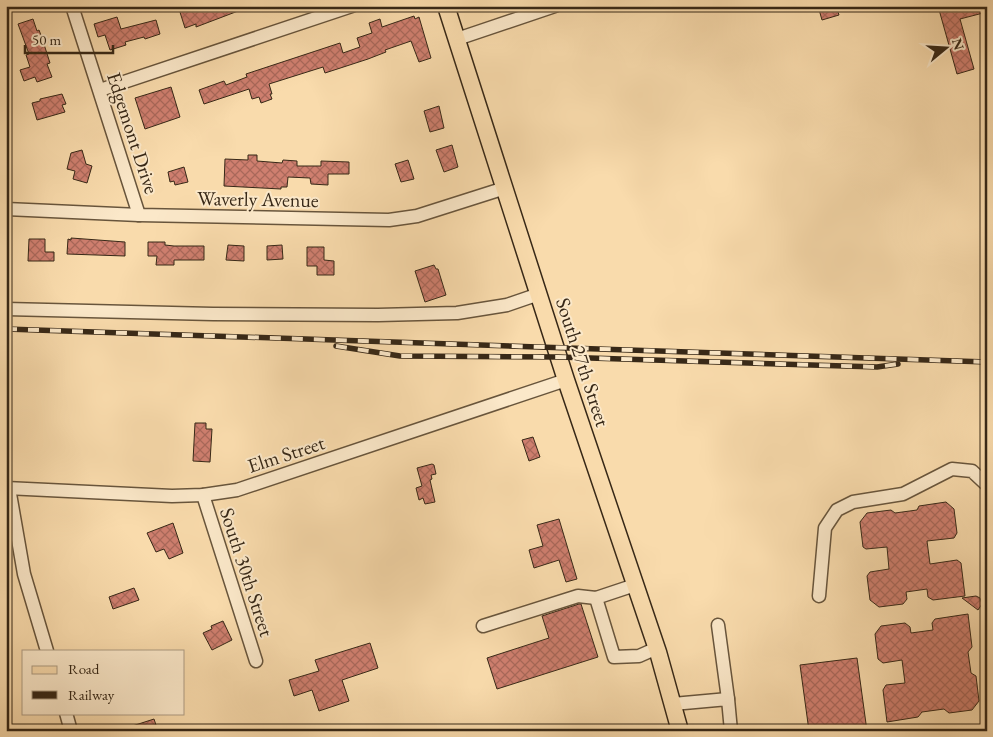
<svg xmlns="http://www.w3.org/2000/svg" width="993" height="737" font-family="'EB Garamond',serif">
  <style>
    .building { fill: url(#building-cross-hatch); stroke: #372817 }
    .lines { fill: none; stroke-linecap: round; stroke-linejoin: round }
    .minor-casing { stroke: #68553c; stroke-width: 15 }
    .major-casing { stroke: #372817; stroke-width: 19 }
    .minor { stroke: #fbe8c9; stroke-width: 12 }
    .major { stroke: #f9dbac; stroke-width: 16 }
    .rail-casing { stroke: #372817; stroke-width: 5.5 }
    .rail { stroke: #fbe8c9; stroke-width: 4; stroke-dasharray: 11; stroke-linecap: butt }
    .labels { text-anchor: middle; stroke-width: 4; stroke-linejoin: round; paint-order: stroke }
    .street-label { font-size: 20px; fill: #372817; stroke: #fbe8c9 }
  </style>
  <defs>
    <pattern id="building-cross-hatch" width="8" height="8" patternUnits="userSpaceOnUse" patternTransform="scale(1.25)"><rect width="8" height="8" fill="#cf7f6f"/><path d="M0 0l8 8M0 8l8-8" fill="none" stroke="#a9685a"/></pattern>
  </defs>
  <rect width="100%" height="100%" fill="#f9dbac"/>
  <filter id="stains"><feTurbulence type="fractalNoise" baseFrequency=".004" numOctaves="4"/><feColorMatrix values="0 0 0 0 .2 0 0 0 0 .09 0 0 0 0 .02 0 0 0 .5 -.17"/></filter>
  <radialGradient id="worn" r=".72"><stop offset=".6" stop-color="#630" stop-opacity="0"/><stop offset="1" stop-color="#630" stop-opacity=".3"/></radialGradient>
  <g class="building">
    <path d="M186,6H246V8L196,27V24L185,28L179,9Z"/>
    <path d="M818,6H836L839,15L822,20Z"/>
    <path d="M938,6H987V12L960,19L974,69L957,74Z"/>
    <path d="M414,16L415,19L419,17L431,58L419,62L411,41L385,50L386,52L368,59L325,73L323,67L269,84L272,94H270L272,99L261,103L259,97L252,99L249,89L204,104L199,90L224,81L226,85L247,77L246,74L340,43L343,53L360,47L357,38L372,33L369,23L380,19L382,27Z"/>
    <path d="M117,17L121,29L156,20L160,34L145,39L144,37L125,42L126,45L110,50L105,35L98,37L94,24Z"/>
    <path d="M33,19L37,31L39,30L42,38L50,63L47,64L52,77L37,82L35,77L24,81L20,70L30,67L26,55L29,54L18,24Z"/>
    <path d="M171,87L180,117L145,129L135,98Z"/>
    <path d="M62,94L66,104L62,105L65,112L37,120L32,103L40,101V99Z"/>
    <path d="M439,106L444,128L430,132L424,111Z"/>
    <path d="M452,145L458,167L444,172L436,150Z"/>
    <path d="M82,150L86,164L92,166L87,183L73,179L75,171L67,169L71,153Z"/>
    <path d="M248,155H257V161L282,163L283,160L297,161V166H321V161L349,162V174H328V185L311,184L310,178L288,177L287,187H281V189L224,186L225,159L248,160Z"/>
    <path d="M408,160L414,179L401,182L395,164Z"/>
    <path d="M184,167L188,182L175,185L174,181L170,182L168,172Z"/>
    <path d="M71,238L125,242V256L67,254L68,239L71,240Z"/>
    <path d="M29,239H45V252H54V261H28Z"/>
    <path d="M148,242H165V245L174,246H204V260H174V265H156L157,256H148Z"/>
    <path d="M228,245L244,246V261L226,260Z"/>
    <path d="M282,245L283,259L267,260V246Z"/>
    <path d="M307,247H324V260L334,261V275H317V266H307Z"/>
    <path d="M434,265L436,269H438L446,295L425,302L415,271Z"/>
    <path d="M195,423H206V429H212L210,462L193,461Z"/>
    <path d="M533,437L540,457L529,461L522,440Z"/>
    <path d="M432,464L434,465L436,474L431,475L432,479L430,480L435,502L425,504L423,498L419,500L416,488L422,486L417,468Z"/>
    <path d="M946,502L954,509L957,533L954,538L927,541L930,564L957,560L961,563L965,596L933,600L928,597L927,589L906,592L907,599L903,604L879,607L870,600L867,576L870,572L889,569L887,547L866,549L863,547L860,522L867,513L891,510L895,513L917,510L919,506Z"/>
    <path d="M559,519L577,579L566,582L559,560L534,568L529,550L543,546L537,525Z"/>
    <path d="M173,523L183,553L169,559L164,549L156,552L147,533Z"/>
    <path d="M134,588L139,600L113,609L109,597Z"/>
    <path d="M976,596L980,598L982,604L978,610L962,598Z"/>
    <path d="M579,604H581L598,657L497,689L487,658L549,638L542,616Z"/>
    <path d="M968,614L972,647L968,652L971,673L976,676L979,701L972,710L949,713L944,709L922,712L918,717L887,722L883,690L886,685L905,683L902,660L883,663L878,659L875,634L881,626L905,623L910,627L911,633L933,630L932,623L935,619Z"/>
    <path d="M223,621L232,640L212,650L203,633L212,629L211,626Z"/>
    <path d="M370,643L378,668L342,680L349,701L319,711L312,690L294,696L289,680L319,671L315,660Z"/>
    <path d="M857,658L867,731H809L800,665Z"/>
    <path d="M154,719L158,731H123V729Z"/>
  </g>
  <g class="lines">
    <defs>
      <g id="minor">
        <path d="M72,6L139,215"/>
        <path d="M457,39L555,6"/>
        <path d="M100,90L352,6"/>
        <path d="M6,209L139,215L389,220L417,216L505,188"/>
        <path d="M6,309L213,314L378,315L457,313L507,305L539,294"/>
        <path d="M6,488L172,496L203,495L237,490L566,380"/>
        <path d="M9,488L24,574L47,651"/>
        <path d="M203,495L256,661"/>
        <path d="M635,585L596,598L614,657L639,656L657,648"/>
        <path d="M819,596L825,528L837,510L853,502L903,494L952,469L972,471L987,485"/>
        <path d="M718,625L728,699"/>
        <path d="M483,626L578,596L596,598"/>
        <path d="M673,704L728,699L731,731"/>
        <path d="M66,713L71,731"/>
      </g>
      <path id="major" d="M446,6L566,380L658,652L680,731"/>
    </defs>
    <use href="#minor" class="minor-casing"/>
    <use href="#major" class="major-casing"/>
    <use href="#minor" class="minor"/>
    <use href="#major" class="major"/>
    <defs>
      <g id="rail">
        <path d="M6,329L987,362"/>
        <path d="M336,346L400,356L558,357L877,367L898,364"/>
      </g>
    </defs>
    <use href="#rail" class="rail-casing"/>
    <use href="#rail" class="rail"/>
  </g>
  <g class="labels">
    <g class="street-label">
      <text transform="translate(133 133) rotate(72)" y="7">Edgemont Drive</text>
      <text transform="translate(258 199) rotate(1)" y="7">Waverly Avenue</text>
      <text transform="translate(583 362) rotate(72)" y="7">South 27th Street</text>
      <text transform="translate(286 454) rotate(-18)" y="7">Elm Street</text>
      <text transform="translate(247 572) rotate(72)" y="7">South 30th Street</text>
    </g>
  </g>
  <rect width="993" height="737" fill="none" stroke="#f9dbac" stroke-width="25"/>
  <rect x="8" y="8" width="978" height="722" fill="none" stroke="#372817" stroke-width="2.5"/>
  <rect x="12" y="12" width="968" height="712" fill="none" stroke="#372817"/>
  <rect x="22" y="650" width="162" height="65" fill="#fbe8c9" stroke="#ad9b82"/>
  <rect x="32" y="666" width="25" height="8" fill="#f9dbac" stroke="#ad9b82"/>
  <text x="68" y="674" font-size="15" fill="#372817">Road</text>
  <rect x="32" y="691" width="25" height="8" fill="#372817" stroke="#ad9b82"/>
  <text x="68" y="700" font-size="15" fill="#372817">Railway</text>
  <g transform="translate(946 48) rotate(72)" stroke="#fbe8c9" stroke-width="4" paint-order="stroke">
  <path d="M0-4L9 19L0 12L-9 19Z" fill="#372817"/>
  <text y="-8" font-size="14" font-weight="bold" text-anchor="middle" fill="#372817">N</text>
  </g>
  <path d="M25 45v8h88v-8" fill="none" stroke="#372817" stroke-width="2.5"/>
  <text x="32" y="45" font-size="15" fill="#372817" stroke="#fbe8c9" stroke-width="4" paint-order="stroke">50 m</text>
  <rect width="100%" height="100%" filter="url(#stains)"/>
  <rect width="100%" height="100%" fill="url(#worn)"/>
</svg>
